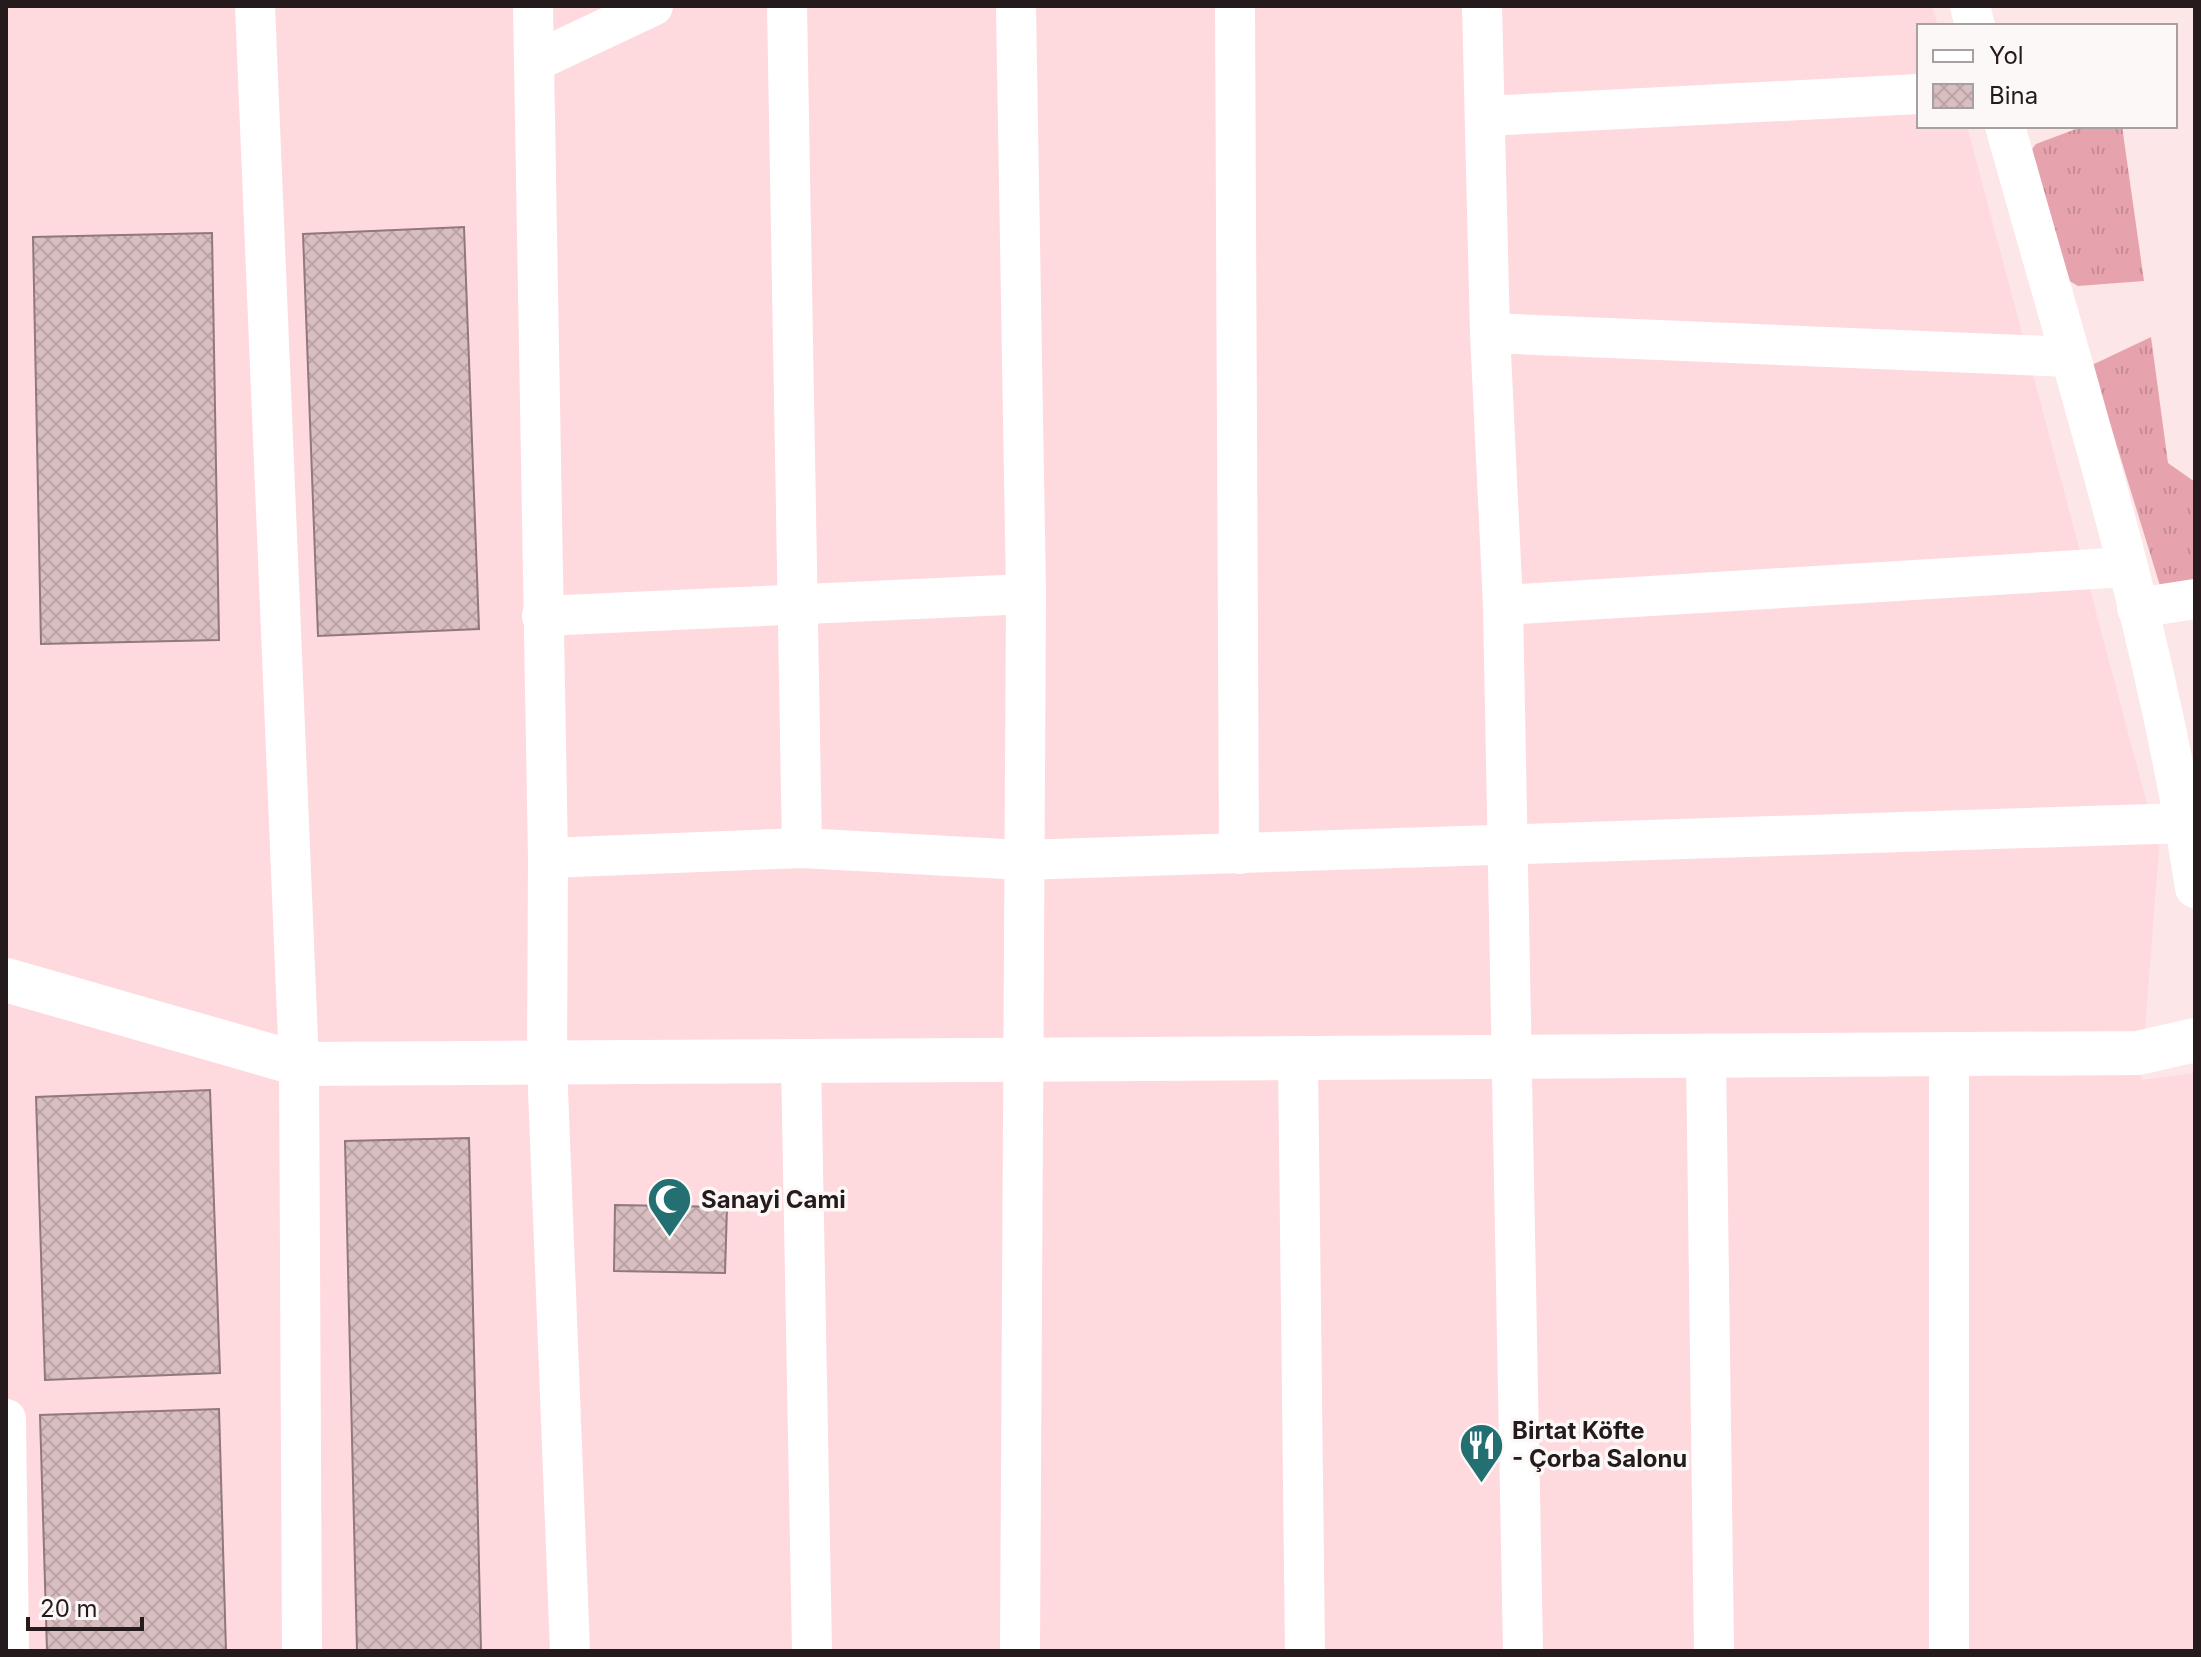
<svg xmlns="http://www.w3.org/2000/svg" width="2201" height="1657" font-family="Inter,sans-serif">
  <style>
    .built { fill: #fedade }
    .grass { fill: url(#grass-tufts) }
    .building { fill: url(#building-cross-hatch); stroke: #91787b; stroke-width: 2 }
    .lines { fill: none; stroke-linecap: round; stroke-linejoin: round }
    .street { stroke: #fff; stroke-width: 40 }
    .secondary { stroke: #fff; stroke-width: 44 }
    .labels { text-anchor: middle; stroke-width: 7; stroke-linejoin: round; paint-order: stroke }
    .poi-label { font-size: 24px; font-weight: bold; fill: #251b1c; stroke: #fdf8f8; text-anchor: start }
  </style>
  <defs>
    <pattern id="grass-tufts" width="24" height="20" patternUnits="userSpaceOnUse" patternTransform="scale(2)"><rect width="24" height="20" fill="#e7a3ad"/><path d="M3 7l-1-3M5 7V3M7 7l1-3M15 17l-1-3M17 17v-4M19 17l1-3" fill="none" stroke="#c68c94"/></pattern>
    <pattern id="building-cross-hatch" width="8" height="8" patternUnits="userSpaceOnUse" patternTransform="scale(2)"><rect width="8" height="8" fill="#d9bec1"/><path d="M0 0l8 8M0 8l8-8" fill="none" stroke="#baa3a5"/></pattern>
  </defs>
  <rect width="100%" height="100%" fill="#fce6e8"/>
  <path class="built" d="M6,6H1932L1938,26H1919V126H1967L2159,849L2141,1080L2195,1073V1651H6Z"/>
  <g class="grass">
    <path d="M2084,126H2122L2144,281L2078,286L2066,279L2030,152L2036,144Z"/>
    <path d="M2151,337L2168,463L2195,482V586L2161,589L2092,365Z"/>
  </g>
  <g class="building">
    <path d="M464,227L479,629L318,636L303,234Z"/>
    <path d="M212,233L219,640L41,644L33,237Z"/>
    <path d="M210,1090L220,1373L45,1380L36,1097Z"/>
    <path d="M469,1138L481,1651H357L345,1141Z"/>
    <path d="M615,1205L727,1207L725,1273L614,1271Z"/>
    <path d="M219,1409L226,1651H47L40,1415Z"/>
  </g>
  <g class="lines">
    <g class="street">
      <path d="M255,6L299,1064L302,1651"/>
      <path d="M533,6L548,858L547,1064L570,1651"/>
      <path d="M787,6L802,848"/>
      <path d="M1016,6L1026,594L1020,1651"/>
      <path d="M1235,6L1239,854"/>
      <path d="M1482,6L1490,333L1503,605L1523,1651"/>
      <path d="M1970,6L1975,26"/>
      <path d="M534,62L653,6"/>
      <path d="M1486,116L1919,94"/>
      <path d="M2005,126C2075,377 2156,630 2195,888"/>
      <path d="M1490,333L2071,357"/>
      <path d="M1503,605L2127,567"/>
      <path d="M2137,608L2195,599"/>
      <path d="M542,616L1026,594"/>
      <path d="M548,858L802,848L1022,860L2185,823"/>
      <path d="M1706,1056L1714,1651"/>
      <path d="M1298,1058L1305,1651"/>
      <path d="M801,1061L812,1651"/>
      <path d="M6,1419L9,1651"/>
      <path d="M1949,1651V1055"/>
    </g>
    <path class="secondary" d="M6,980L299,1064L2138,1053L2195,1040"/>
  </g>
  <defs>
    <symbol id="mosque-pin" viewBox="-11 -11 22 30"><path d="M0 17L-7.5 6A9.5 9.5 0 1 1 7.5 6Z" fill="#236f72" stroke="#fdf8f8"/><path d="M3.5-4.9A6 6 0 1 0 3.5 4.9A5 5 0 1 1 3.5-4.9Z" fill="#fff"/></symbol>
    <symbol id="restaurant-pin" viewBox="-11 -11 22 30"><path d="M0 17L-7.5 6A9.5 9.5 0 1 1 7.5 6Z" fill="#236f72" stroke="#fdf8f8"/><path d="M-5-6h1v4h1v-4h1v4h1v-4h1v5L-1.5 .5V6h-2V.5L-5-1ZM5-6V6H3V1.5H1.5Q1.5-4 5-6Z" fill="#fff"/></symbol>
  </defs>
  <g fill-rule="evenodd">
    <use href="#mosque-pin" x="644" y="1174" width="51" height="69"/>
    <use href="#restaurant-pin" x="1456" y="1420" width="51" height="69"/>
  </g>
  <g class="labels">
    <g class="poi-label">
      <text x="701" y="1208">Sanayi Cami</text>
      <text x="1512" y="1439">Birtat Köfte<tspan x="1512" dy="28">- Çorba Salonu</tspan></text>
    </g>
  </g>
  <rect width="2201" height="1657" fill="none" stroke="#251b1c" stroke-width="16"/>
  <rect x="1917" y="24" width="260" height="104" fill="#fdf8f8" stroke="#a7a0a0" stroke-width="2"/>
  <rect x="1933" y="50" width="40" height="12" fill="#ffffff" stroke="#a7a0a0" stroke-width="2"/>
  <text x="1989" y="64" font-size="24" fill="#251b1c">Yol</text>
  <rect x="1933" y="84" width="40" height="24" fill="url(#building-cross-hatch)" stroke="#a7a0a0" stroke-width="2"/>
  <text x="1989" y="104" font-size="24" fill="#251b1c">Bina</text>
  <path d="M28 1617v12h114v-12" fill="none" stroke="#251b1c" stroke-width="4"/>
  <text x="40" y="1617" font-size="24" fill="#251b1c" stroke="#fdf8f8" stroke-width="6" paint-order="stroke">20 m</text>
</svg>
